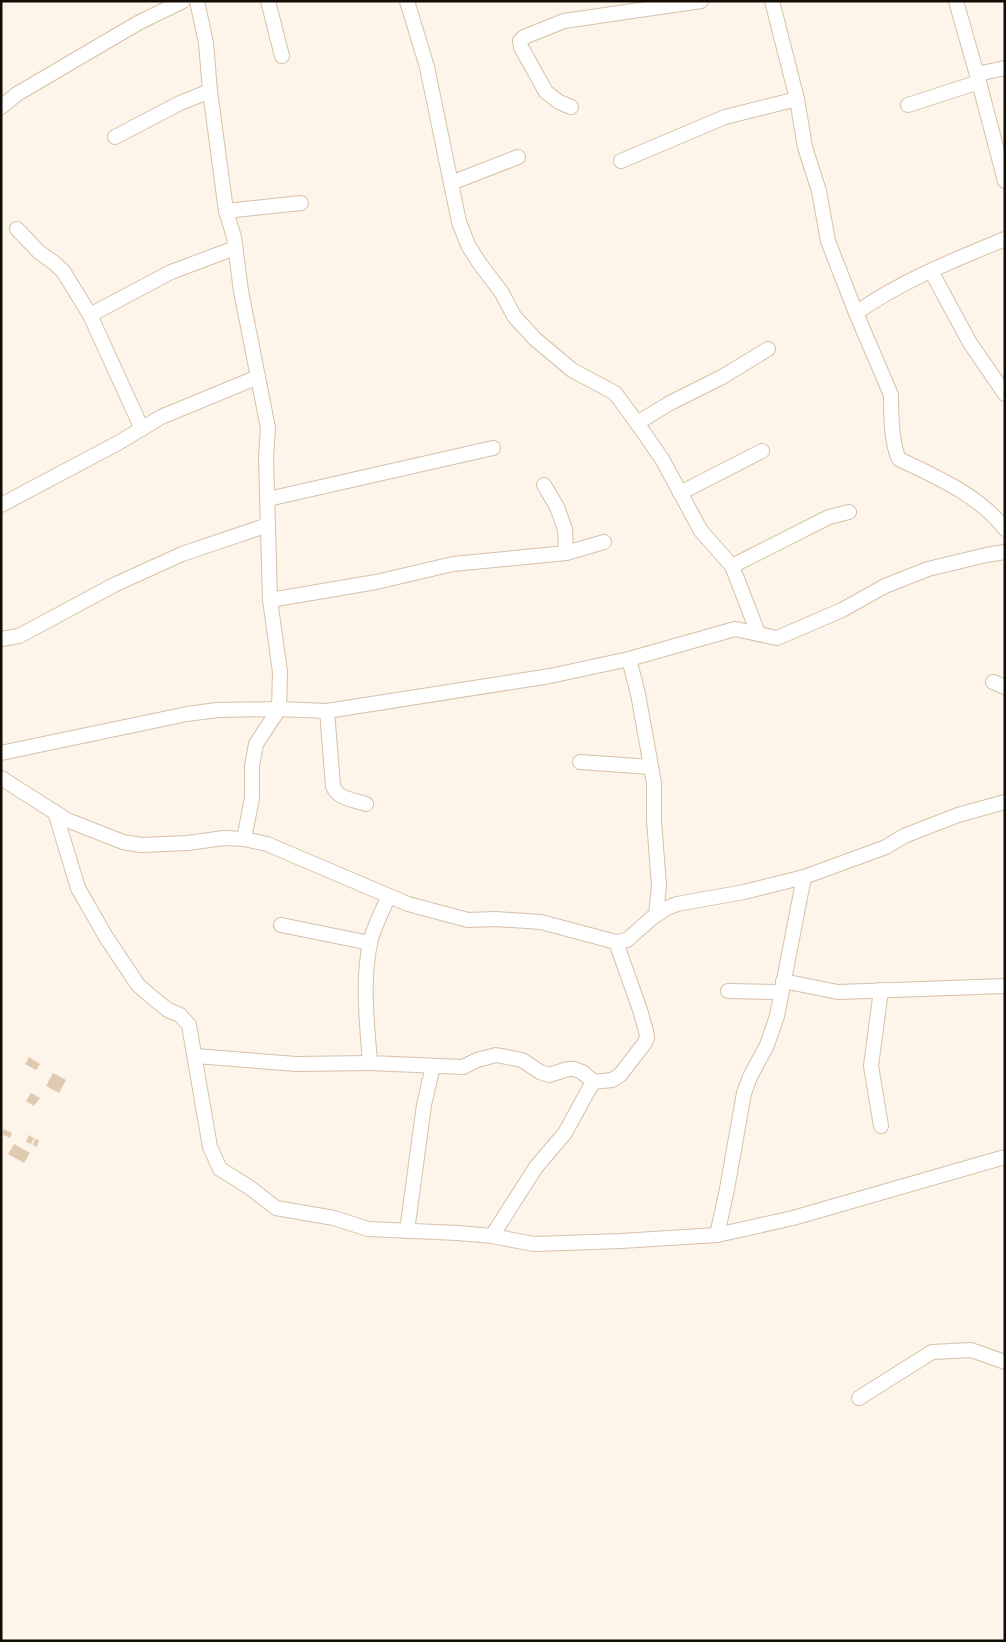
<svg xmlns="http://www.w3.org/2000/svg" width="1006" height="1642" font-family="'Titillium Web',sans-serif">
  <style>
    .building { fill: #e1cab2 }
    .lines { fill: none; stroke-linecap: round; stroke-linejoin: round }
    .minor-casing { stroke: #d7c1a9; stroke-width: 16 }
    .minor { stroke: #fff; stroke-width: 14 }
  </style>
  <rect width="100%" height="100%" fill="#fdf4ea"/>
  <g class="building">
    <path d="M29,1057L40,1064L36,1070L25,1064Z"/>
    <path d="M53,1073L66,1080L59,1093L46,1086Z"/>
    <path d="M31,1093L40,1098L34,1106L26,1101Z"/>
    <path d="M4,1129L12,1133L10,1138L2,1134Z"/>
    <path d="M29,1135L34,1138L31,1144L26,1142Z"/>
    <path d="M35,1139L39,1140L37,1147L33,1145Z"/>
    <path d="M14,1144L30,1153L24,1163L8,1154Z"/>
  </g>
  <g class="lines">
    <defs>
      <g id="minor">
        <path d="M197,1L206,43L210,91L226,211L234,237L241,291L268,428L266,458L270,600L280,672L279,709L256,744L252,766V798L244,839"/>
        <path d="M268,1L282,56"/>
        <path d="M407,1L427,67L459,222L468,245L480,264L502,293L514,316L535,339L572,370L615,393L637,423L662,459L701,531L732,566L758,633"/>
        <path d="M772,1L797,99L805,147L819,191L828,241L856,313C901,281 954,260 1005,239"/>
        <path d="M956,1L979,82L1005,181"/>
        <path d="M977,74L1005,68"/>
        <path d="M908,105L979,82"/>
        <path d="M1,107L17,94L138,23L183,1"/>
        <path d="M571,107L559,102L546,92L521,47L520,41L524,37L564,21L701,1"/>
        <path d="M115,137L180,103L210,91"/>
        <path d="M621,161L725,117L797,99"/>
        <path d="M451,183L518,157"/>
        <path d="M226,211L301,203"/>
        <path d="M17,229L39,252L53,262L63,271L90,315L142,429"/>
        <path d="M931,271L970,343L1005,394"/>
        <path d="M856,313L891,395C891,413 891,443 899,459C936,477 979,495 1005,529"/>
        <path d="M90,315L171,272L235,248"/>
        <path d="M637,423L670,403L722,377L768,349"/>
        <path d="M544,485L557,507L565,529L566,553"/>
        <path d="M680,493L762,451"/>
        <path d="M268,499L493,448"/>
        <path d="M1,505L118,443L161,417L258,377"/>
        <path d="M732,566L829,517L849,512"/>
        <path d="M270,600L376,582L453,564L566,553L604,542"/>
        <path d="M1,639L19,636L114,585L182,554L268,525"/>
        <path d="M629,659L638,694L654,783V820L659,886L656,915"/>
        <path d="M993,682L1005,687"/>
        <path d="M327,711L333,786C337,799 355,800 366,804"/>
        <path d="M1,753L187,714L217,710L279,709L327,711L550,676L629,659L735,629L777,638L842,610L885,586L928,569L986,555L1005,552"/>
        <path d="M580,762L651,767"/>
        <path d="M1,778L67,820L123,842L141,845L188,843L224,838L244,839L267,844L408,904L468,920L495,919L541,922L616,942L627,940L653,917L667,908L677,904L744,892L804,877L886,847L904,836L958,815L1005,802"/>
        <path d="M55,812L78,888L106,937L138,985L153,998L168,1010L180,1015L189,1025L210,1147L220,1169L249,1187L276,1208L334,1218L368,1229L458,1233L492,1236L534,1244L621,1241L717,1235L793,1218L1005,1157"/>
        <path d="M389,896C382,911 374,926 370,943C362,982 367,1023 370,1063L463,1067L477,1060L496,1055L522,1060L540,1072L549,1075L568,1069H574L582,1072L594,1082"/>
        <path d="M281,925L370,943"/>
        <path d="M783,981L838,992L1005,986"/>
        <path d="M728,991L781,992"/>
        <path d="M195,1056L296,1064L370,1063"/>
        <path d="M881,1126L871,1066L881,990"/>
        <path d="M407,1231L424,1105L433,1066"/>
        <path d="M717,1235L727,1189L744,1093L750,1077L767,1045L777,1016L804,877"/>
        <path d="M492,1236L536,1167L565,1133L589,1089L594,1082L612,1080L620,1075L644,1044L647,1038L646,1031L640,1010L616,942"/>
        <path d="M859,1398L932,1352L971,1350L1005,1362"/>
      </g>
    </defs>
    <use href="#minor" class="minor-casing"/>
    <use href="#minor" class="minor"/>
  </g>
  <rect width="1006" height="1642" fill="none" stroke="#130c04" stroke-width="5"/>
</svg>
